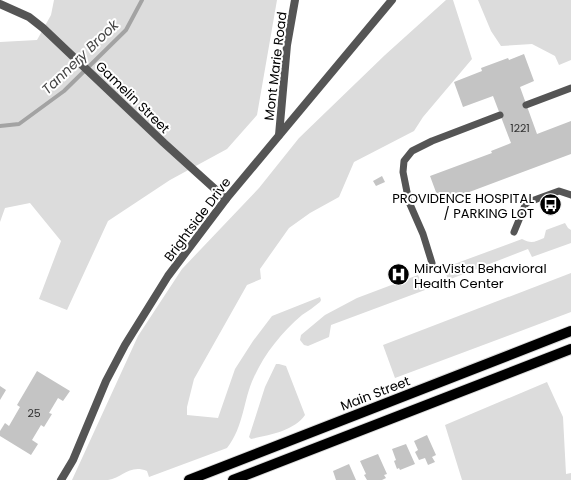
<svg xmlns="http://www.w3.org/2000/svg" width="571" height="480" font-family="Poppins,sans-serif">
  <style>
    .green { fill: #dcdcdc }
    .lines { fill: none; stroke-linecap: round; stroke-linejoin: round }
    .stream { stroke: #a3a3a3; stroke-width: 4 }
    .building { fill: #c4c4c4 }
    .primary-casing { stroke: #dbdbdb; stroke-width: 12 }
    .service { stroke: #555; stroke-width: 7 }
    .minor { stroke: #555; stroke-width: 8 }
    .primary { stroke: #000; stroke-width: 10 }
    .labels { text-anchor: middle; stroke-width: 4; stroke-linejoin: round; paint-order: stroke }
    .number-label { font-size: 11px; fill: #313131 }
    .street-label { font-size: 13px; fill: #000; stroke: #fff }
    .poi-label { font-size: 13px; fill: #000; stroke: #fff; text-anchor: end }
    .water-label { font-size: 14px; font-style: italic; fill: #444; stroke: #fff }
  </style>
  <rect width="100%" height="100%" fill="#fff"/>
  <g class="green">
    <path d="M54,0H277L257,115L227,149L170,180L108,221L67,310L39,299L61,241L30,203L5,208L0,222V42L37,40L51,15Z"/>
    <path d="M446,0H453L472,59L423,117L414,131L354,162L339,197L310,213L289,228L260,269L261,279L247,285L194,379L187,407V415L218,418L235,369L253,341L272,316L320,297L321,300L320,302C314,307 308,311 302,315C282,332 265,353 254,377C243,400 244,427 227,448L149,477L147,471C129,464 123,478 108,480C96,480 83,480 72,480L138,336L182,269L259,188L299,138L385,55Z"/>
    <path d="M478,0H571V60L559,65L555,56L532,44L501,46L491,31Z"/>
    <path d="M565,223L568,228L571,230V243L532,257L528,249L448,280L445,270L449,266L522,239C531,244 535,242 544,238L546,230Z"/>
    <path d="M571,273V312L395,378L383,345Z"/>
    <path d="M418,275L425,290L331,325L329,337L308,346L304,345L300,340L301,335L325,315L357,298Z"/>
    <path d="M276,364H279L286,366L305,415C294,431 269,435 251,439L249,437L265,387Z"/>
    <path d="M547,382L563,417L566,474L571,473V480H462L445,425Z"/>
  </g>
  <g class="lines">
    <path class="stream" d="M0,126L19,124L64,91L126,30L142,0"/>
  </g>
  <g class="building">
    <path d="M524,54L534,81L520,87L537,134L571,121V154L440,203L430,176L492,153L491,151L511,143L493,96L463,107L454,82L482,71L481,68L508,58L509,60Z"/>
    <path d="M382,176L385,182L376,186L373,181Z"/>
    <path d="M37,371L70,391L63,401L58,398L49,413L52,414L44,427L41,425L32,440L38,444L31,455L0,436V431L5,423L9,426L20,407L17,405Z"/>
    <path d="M0,386L6,390L0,400Z"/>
    <path d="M427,435L436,455L432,457L435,462L428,465L425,458L419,460L415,452L418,450L414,441Z"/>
    <path d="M406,444L415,464L400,470L399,468L397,469L394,461L396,460L392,449Z"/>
    <path d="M378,454L387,474L384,475L386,478L382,480H367L364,475L366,474L360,461Z"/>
    <path d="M349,464L356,480H336L333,471Z"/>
  </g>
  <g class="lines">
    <defs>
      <g id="primary">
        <path d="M189,480L571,331"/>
        <path d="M233,480L571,349"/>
      </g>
    </defs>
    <use href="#primary" class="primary-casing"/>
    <g class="service">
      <path d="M526,105L571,88"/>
      <path d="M514,232L526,203L559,191L571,195"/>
      <path d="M432,263L423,234L409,202L403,172L404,161L412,151L432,141L500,115"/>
    </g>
    <g class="minor">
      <path d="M0,4L29,17L43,28L164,143L226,199"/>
      <path d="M279,135L287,45L295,0"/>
      <path d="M61,480L73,460L106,381L125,345L168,276L226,199L392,0"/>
    </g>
    <use href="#primary" class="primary"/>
  </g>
  <defs>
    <symbol id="bus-disc" viewBox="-11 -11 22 22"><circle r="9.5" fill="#000" stroke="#fff"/><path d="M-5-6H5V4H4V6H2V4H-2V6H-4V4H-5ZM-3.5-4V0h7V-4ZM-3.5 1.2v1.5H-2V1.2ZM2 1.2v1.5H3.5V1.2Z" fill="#fff"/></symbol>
    <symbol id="hospital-disc" viewBox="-11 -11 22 22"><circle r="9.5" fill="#000" stroke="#fff"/><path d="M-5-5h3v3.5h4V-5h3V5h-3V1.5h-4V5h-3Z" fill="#fff"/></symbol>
  </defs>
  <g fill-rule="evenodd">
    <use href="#bus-disc" x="538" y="192" width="25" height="25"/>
    <use href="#hospital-disc" x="386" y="262" width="25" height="25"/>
  </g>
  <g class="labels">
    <g class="number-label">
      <text x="520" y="132">1221</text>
      <text x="34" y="417">25</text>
    </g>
    <g class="street-label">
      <text transform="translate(275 66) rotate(-83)" y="5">Mont Marie Road</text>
      <text transform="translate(133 97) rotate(44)" y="5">Gamelin Street</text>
      <text transform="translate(197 219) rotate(-53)" y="5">Brightside Drive</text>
      <text transform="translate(375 393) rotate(-21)" y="5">Main Street</text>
    </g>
    <g class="poi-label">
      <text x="534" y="203">PROVIDENCE HOSPITAL<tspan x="534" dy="15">/ PARKING LOT</tspan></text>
      <text x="414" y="273" text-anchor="start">MiraVista Behavioral<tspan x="414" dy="15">Health Center</tspan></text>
    </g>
    <g class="water-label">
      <text transform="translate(80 57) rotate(-44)" y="5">Tannery Brook</text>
    </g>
  </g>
</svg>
